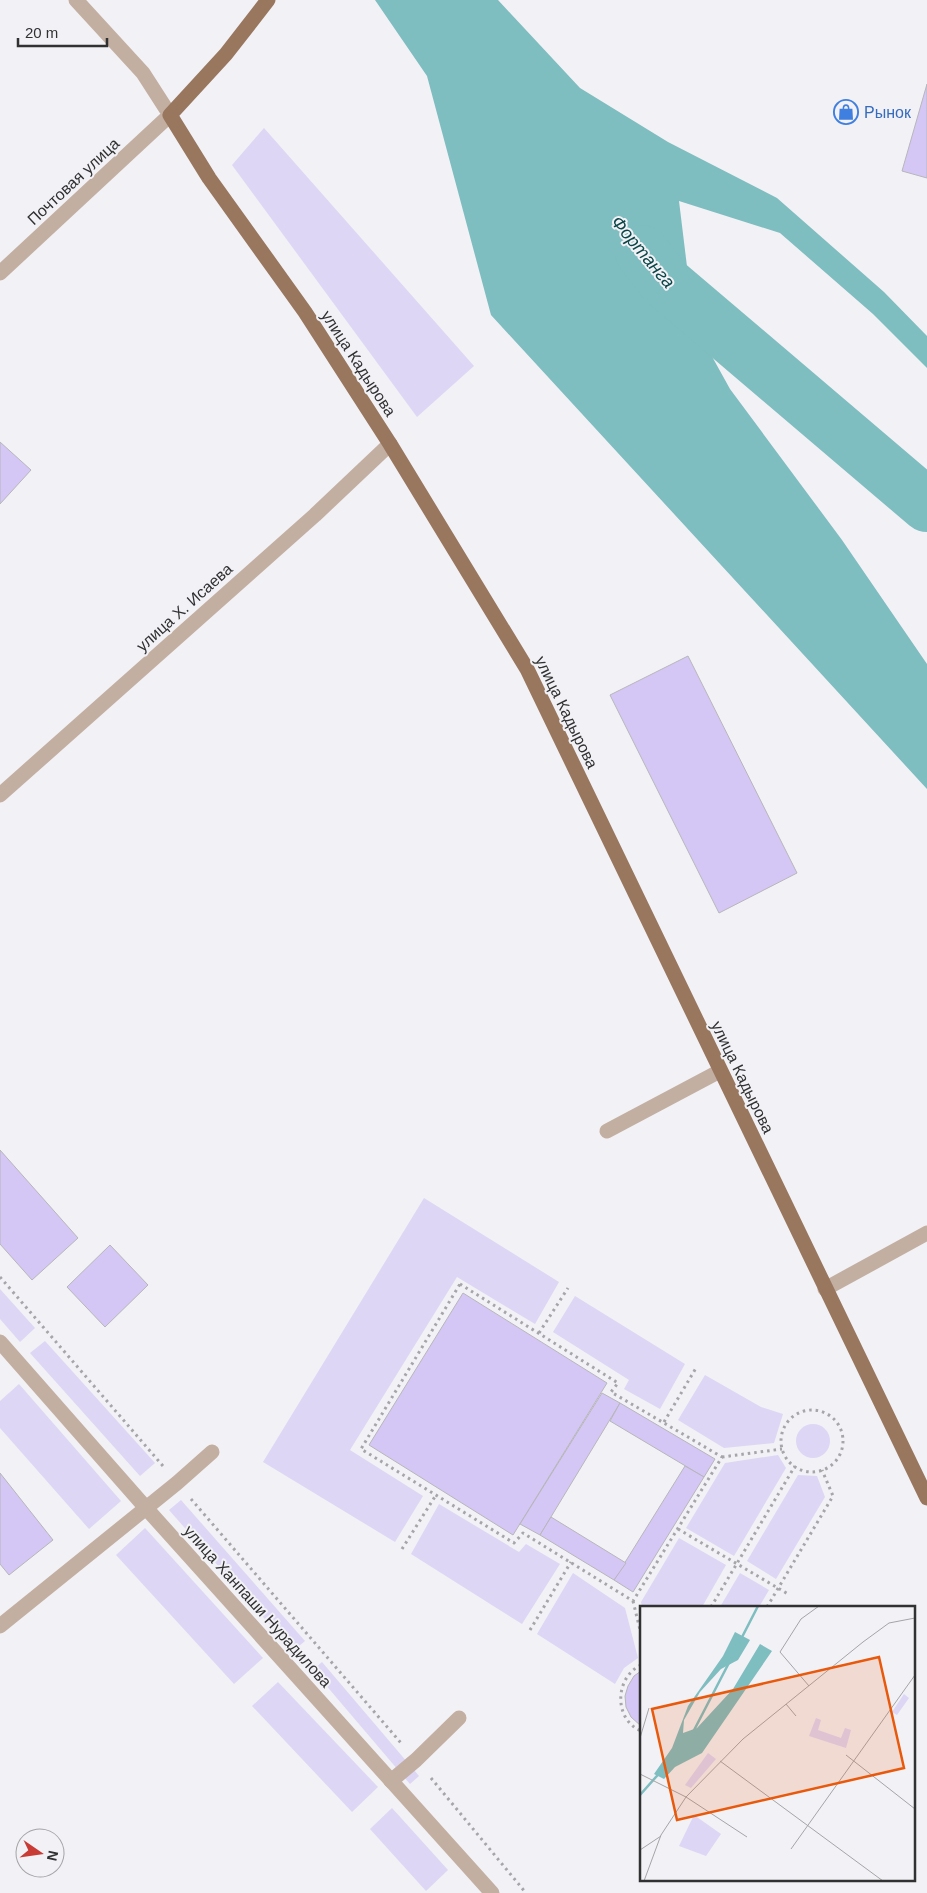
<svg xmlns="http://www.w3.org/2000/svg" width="927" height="1893" font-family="Arial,sans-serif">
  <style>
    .green { fill: #ded6f5 }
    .water { fill: #7ebdc0 }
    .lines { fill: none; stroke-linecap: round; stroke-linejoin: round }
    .river { stroke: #7ebdc0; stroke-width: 54 }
    .building { fill: #d4c7f5; stroke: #b7b6ba }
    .path { stroke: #a6a5a9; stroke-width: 3; stroke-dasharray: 2.5 4; stroke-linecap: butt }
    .minor { stroke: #c3afa2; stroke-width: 15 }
    .major { stroke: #99775f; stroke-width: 15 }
    .labels { text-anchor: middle; stroke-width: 4; stroke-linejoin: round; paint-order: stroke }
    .shop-label { font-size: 16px; fill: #366cbe; stroke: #f2f1f5; text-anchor: start }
    .street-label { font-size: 16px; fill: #313032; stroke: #f2f1f5 }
    .water-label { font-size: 18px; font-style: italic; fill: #0a4648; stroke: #f2f1f5 }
    .inset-river { fill: none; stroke: #7ebdc0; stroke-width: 2.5 }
    .inset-road { fill: none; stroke: #a5a4a7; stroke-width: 1 }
    .view { fill: #e8590c; fill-opacity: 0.15; stroke: #e8590c; stroke-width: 2.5 }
    .inset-edge { fill: none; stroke: #313032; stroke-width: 2.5 }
  </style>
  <rect width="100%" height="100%" fill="#f2f1f5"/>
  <g class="green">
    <path d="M264,128L474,366L417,417L232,165Z"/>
    <path d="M424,1198L559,1282L535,1324L457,1277L350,1450L423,1496L395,1542L263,1462Z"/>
    <path d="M0,1289L35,1328L20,1342L0,1319Z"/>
    <path d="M575,1296L685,1364L660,1409L624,1389L629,1380L553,1332Z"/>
    <path d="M45,1341L155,1463L140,1476L30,1353Z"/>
    <path d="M705,1375L761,1407L783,1414L774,1443L724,1448L678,1420Z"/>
    <path d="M19,1384L121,1501L89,1529L0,1428V1401Z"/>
    <circle cx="813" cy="1441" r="17"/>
    <path d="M778,1455L786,1468L734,1556L686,1528L725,1463Z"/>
    <path d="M798,1475L817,1476L825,1497L776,1579L747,1561Z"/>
    <path d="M181,1500L305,1641L293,1651L169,1510Z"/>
    <path d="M439,1504L519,1552L526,1544L560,1564L522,1624L411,1554Z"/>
    <path d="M145,1528L263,1658L234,1684L116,1555Z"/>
    <path d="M679,1538L726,1565L702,1607H642L641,1602Z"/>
    <path d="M573,1573L625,1608L638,1658L624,1668L615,1684L537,1634Z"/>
    <path d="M740,1573L769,1590L759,1607H720Z"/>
    <path d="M322,1662L419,1776L410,1784L313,1670Z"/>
    <path d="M278,1682L378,1787L352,1812L252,1706Z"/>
    <path d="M392,1808L448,1870L426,1891L370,1829Z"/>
  </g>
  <path class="water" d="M375,0H498L580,88L668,142L777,198L884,292L927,336V368L873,314L780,233L679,201L694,324L730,389L842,540L927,664V789L491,315L427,76Z"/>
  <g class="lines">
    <path class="river" d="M642,252L665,282L927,505"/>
  </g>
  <g class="building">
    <path d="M927,84V178L902,171Z"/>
    <path d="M0,442L31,470L0,504Z"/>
    <path d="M688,656L797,873L719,913L610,695Z"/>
    <path d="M0,1150L78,1238L32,1280L0,1244Z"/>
    <path d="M110,1245L148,1285L105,1327L67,1287Z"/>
    <path d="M463,1293L607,1383L513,1535L369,1445Z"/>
    <path d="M602,1393L620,1403L540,1535L520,1524Z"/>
    <path d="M620,1403L715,1459L704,1477L610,1421Z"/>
    <path d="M685,1466L704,1477L633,1592L614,1580Z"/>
    <path d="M0,1473L53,1540L9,1575L0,1564Z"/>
    <path d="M551,1517L626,1563L614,1580L540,1535Z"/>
    <path d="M641,1671V1726L631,1717L626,1707L625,1696L628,1686L634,1676Z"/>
  </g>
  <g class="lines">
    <g class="path">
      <path d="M0,1277L163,1466"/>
      <path d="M460,1284L618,1383L611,1392L722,1457L633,1601L523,1533L514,1543L361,1449Z"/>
      <path d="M539,1333L568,1288"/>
      <circle cx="812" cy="1441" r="31"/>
      <path d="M664,1422L696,1368"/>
      <path d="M722,1457L782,1449"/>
      <path d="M191,1499L401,1743"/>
      <path d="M678,1529L788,1594"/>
      <path d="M402,1549L436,1495"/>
      <path d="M633,1601L641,1634"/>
      <path d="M711,1607L795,1466"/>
      <path d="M767,1607L833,1496L822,1470"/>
      <path d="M530,1630L571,1562"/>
      <path d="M641,1665C615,1677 613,1719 641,1731"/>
      <path d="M431,1778L526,1893"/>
    </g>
    <g class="minor">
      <path d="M0,273L170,115L143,73L76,0"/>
      <path d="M0,795L315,515L390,444"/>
      <path d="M607,1131L720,1071"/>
      <path d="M825,1289L927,1233"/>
      <path d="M0,1342L146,1508L492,1893"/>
      <path d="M0,1626L177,1483L212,1452"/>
      <path d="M391,1781L416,1760L459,1718"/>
    </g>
    <path class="major" d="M268,0L226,54L170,115L209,178L305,312L390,444L527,669L927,1498"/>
  </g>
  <defs>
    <symbol id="shop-ring" viewBox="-11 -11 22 22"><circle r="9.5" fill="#f2f1f5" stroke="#3f7fe0" stroke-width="1.5"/><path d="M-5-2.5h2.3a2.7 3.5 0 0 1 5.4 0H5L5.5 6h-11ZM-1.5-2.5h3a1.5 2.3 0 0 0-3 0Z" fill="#3f7fe0"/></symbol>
  </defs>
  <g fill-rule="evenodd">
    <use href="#shop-ring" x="832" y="98" width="28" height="28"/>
  </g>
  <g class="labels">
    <g class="shop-label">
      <text x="864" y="118">Рынок</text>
    </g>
    <g class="street-label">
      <text transform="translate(73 181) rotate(-43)" y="6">Почтовая улица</text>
      <text transform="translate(359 363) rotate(57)" y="6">улица Кадырова</text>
      <text transform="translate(184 607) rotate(-42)" y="6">улица Х. Исаева</text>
      <text transform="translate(567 712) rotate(64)" y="6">улица Кадырова</text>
      <text transform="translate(743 1077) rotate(64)" y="6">улица Кадырова</text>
      <text transform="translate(258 1606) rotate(48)" y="6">улица Ханпаши Нурадилова</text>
    </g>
    <g class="water-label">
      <text transform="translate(643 252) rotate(50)" y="6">Фортанга</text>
    </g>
  </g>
  <g transform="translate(640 1606)">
    <rect width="275" height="275" fill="#f2f1f5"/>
    <path d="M264,88L269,92L257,109L252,106ZM176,112L181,114L178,124L201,132L205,122L211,124L206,142L169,130ZM68,147L76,153L51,182L45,179ZM54,209L81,228L66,250L39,240Z" fill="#ded6f5"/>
    <path d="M95,26L110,34L98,54L81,63L60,86L44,114L43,127L57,122L93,83L120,38L132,45L62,147L35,161L24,173L14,168L32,142L48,100L83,50Z" fill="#7ebdc0"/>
    <path class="inset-river" d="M99,37L118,0M51,130L92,51M0,189L23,163"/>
    <path class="inset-road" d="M169,80L140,46L161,13L179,0M146,98L156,110M0,132L9,102M206,149L275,203M80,155L243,275M0,168L46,191L103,133L223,36L249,17L275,12M151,243L275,69M0,244L21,230M4,275L21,229L46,191L107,231"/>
    <path class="view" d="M239,51L264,162L37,214L12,103Z"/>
    <rect width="275" height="275" class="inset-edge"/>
  </g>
  <g transform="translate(40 1853) rotate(103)"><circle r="24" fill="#f2f1f5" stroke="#a5a4a7"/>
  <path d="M0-4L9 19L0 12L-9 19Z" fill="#c93b35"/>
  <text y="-8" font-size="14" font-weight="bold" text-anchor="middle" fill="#313032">N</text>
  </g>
  <path d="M18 38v8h89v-8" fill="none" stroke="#313032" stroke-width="2.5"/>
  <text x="25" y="38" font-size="15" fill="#313032" stroke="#f2f1f5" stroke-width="4" paint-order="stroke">20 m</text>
</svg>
